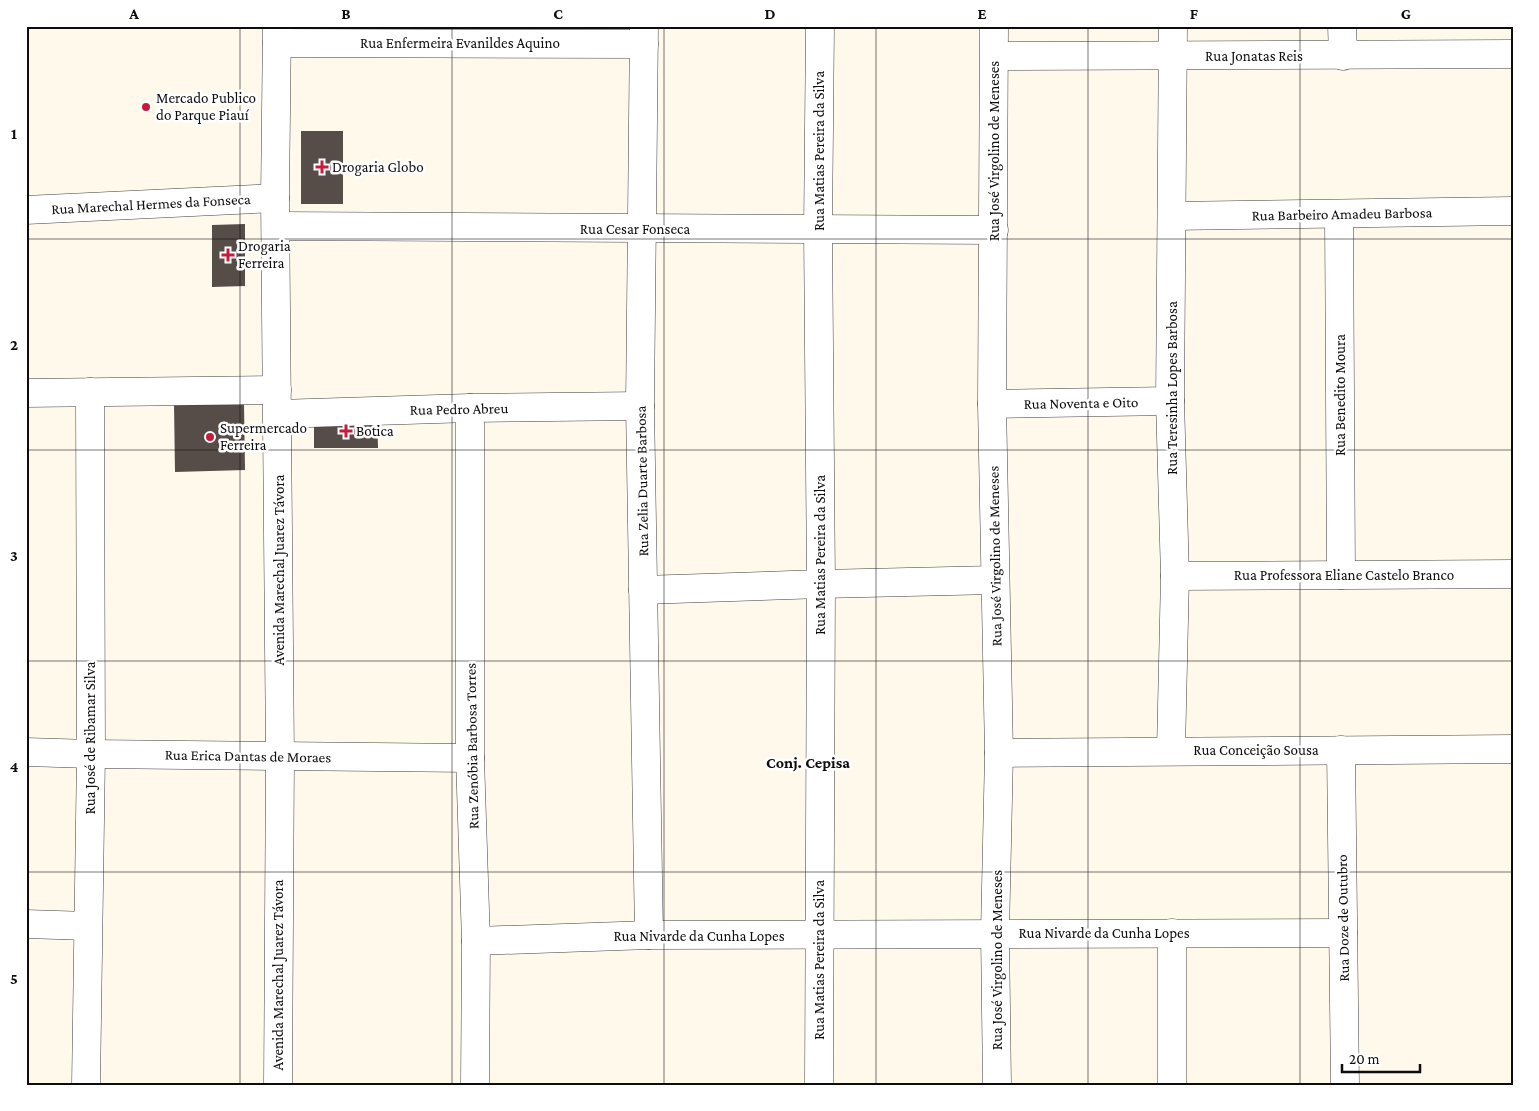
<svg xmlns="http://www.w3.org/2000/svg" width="1539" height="1111" font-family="'Crimson Pro',serif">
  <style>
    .building { fill: #564c48 }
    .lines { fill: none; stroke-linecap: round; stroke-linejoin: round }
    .minor-casing { stroke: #404040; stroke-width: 29 }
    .tertiary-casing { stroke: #404040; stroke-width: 29 }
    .minor { stroke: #fff; stroke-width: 28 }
    .tertiary { stroke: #fff; stroke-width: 28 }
    .grid { fill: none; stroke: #0d0d0d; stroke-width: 1; stroke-opacity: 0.55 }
    .poi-dot { fill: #c61b3a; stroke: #fff; stroke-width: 2 }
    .labels { text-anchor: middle; stroke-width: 5; stroke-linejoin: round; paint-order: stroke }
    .street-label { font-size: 15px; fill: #0d0d0d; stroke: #fff }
    .poi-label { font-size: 15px; fill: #0d0d0d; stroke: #fff; text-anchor: start }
    .neighbourhood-label { font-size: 16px; font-weight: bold; fill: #0d0d0d; stroke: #fff }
    .neatline { fill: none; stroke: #0d0d0d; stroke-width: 2 }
    .grid-label { font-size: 16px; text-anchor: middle; font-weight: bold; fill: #0d0d0d }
  </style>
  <rect width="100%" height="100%" fill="#fff9ec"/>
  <g class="building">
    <rect x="301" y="131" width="42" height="73"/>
    <path d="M245,224V286L212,287V225Z"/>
    <path d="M174,404H244L245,470L175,472Z"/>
    <path d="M314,413L377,414L378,448H314Z"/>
  </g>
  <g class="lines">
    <defs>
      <g id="minor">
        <path d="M644,26L640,406L649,935"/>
        <path d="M994,26L992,404L999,753L995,933L997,1085"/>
        <path d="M1342,26L1343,56"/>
        <path d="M277,43L644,44"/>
        <path d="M995,56L1513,54"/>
        <path d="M26,210L275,198"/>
        <path d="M1339,214L1341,575"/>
        <path d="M1172,216L1513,211"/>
        <path d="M277,226L994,230"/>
        <path d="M26,393L277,390"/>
        <path d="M992,404L1170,401"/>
        <path d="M470,408V758L476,941L475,1085"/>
        <path d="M278,414L470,408L640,406"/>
        <path d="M1175,576L1513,574"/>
        <path d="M643,590L821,584L995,580"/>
        <path d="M1171,750L1175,576L1170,401L1173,26"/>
        <path d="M1341,750L1345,1085"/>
        <path d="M26,752L91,754L470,758"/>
        <path d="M999,753L1513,749"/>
        <path d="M26,924L88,926"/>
        <path d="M1172,933V1085"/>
        <path d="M476,941L649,935L1343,933"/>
        <path d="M86,1085L91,754L90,392"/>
        <path d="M819,1085L821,584L818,229L820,26"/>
      </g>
      <path id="tertiary" d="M277,26L275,198L280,757L278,1085"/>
    </defs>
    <use href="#minor" class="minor-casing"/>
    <use href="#tertiary" class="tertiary-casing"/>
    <use href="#minor" class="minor"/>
    <use href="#tertiary" class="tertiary"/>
  </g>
  <path class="grid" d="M240,26V1085M452,26V1085M664,26V1085M876,26V1085M1088,26V1085M1300,26V1085M26,239H1513M26,450H1513M26,661H1513M26,872H1513"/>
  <g class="poi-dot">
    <circle cx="146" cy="107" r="5"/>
    <path d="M319.5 159.5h5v5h5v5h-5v5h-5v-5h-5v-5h5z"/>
    <path d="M225.5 247.5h5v5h5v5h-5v5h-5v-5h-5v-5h5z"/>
    <path d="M343.5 423.5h5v5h5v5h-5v5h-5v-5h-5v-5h5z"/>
    <circle cx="210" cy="437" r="5"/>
  </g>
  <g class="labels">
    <g class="street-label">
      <text x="460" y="48">Rua Enfermeira Evanildes Aquino</text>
      <text x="1254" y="61">Rua Jonatas Reis</text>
      <text transform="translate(819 151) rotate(-90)" y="5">Rua Matias Pereira da Silva</text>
      <text transform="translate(994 151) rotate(-90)" y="5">Rua José Virgolino de Meneses</text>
      <text transform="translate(151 204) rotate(-3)" y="5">Rua Marechal Hermes da Fonseca</text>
      <text transform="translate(1342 214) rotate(-1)" y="5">Rua Barbeiro Amadeu Barbosa</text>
      <text x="635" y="234">Rua Cesar Fonseca</text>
      <text transform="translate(1172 388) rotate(-90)" y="5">Rua Teresinha Lopes Barbosa</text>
      <text transform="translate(1340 395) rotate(-90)" y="5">Rua Benedito Moura</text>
      <text transform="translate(1081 403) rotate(-1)" y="5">Rua Noventa e Oito</text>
      <text transform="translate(459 409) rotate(-1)" y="5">Rua Pedro Abreu</text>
      <text transform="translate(642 481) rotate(-91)" y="5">Rua Zelia Duarte Barbosa</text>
      <text transform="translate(820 555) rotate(-90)" y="5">Rua Matias Pereira da Silva</text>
      <text transform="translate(995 556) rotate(-91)" y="5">Rua José Virgolino de Meneses</text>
      <text transform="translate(279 570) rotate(-90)" y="5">Avenida Marechal Juarez Távora</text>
      <text x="1344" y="580">Rua Professora Eliane Castelo Branco</text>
      <text transform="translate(90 738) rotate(-90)" y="5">Rua José de Ribamar Silva</text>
      <text transform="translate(472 746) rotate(-91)" y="5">Rua Zenóbia Barbosa Torres</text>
      <text x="1256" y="755">Rua Conceição Sousa</text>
      <text transform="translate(248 756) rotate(1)" y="5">Rua Erica Dantas de Moraes</text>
      <text transform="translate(1343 918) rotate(-91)" y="5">Rua Doze de Outubro</text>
      <text x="1104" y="938">Rua Nivarde da Cunha Lopes</text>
      <text x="699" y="941">Rua Nivarde da Cunha Lopes</text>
      <text transform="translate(819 960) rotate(-90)" y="5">Rua Matias Pereira da Silva</text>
      <text transform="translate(997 960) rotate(-90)" y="5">Rua José Virgolino de Meneses</text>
      <text transform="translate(278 975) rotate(-90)" y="5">Avenida Marechal Juarez Távora</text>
    </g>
    <g class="poi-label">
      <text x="156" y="103">Mercado Publico<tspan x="156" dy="17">do Parque Piauí</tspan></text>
      <text x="332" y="172">Drogaria Globo</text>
      <text x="238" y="251">Drogaria<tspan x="238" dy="17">Ferreira</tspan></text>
      <text x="220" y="433">Supermercado<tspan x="220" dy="17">Ferreira</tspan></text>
      <text x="356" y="436">Botica</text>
    </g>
    <g class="neighbourhood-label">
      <text x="808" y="768">Conj. Cepisa</text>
    </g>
  </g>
  <rect width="1539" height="1111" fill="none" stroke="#ffffff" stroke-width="55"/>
  <path d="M1342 1064v8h78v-8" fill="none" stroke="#0d0d0d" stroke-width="2.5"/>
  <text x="1349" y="1064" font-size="15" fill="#0d0d0d" stroke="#ffffff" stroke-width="4" paint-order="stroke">20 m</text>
  <rect x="28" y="28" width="1484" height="1056" class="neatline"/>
  <g class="grid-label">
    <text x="134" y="19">A</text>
    <text x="346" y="19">B</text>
    <text x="558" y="19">C</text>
    <text x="770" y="19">D</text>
    <text x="982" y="19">E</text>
    <text x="1194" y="19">F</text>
    <text x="1406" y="19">G</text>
    <text x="14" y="139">1</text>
    <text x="14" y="350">2</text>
    <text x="14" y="561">3</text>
    <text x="14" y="772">4</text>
    <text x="14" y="984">5</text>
  </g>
</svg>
